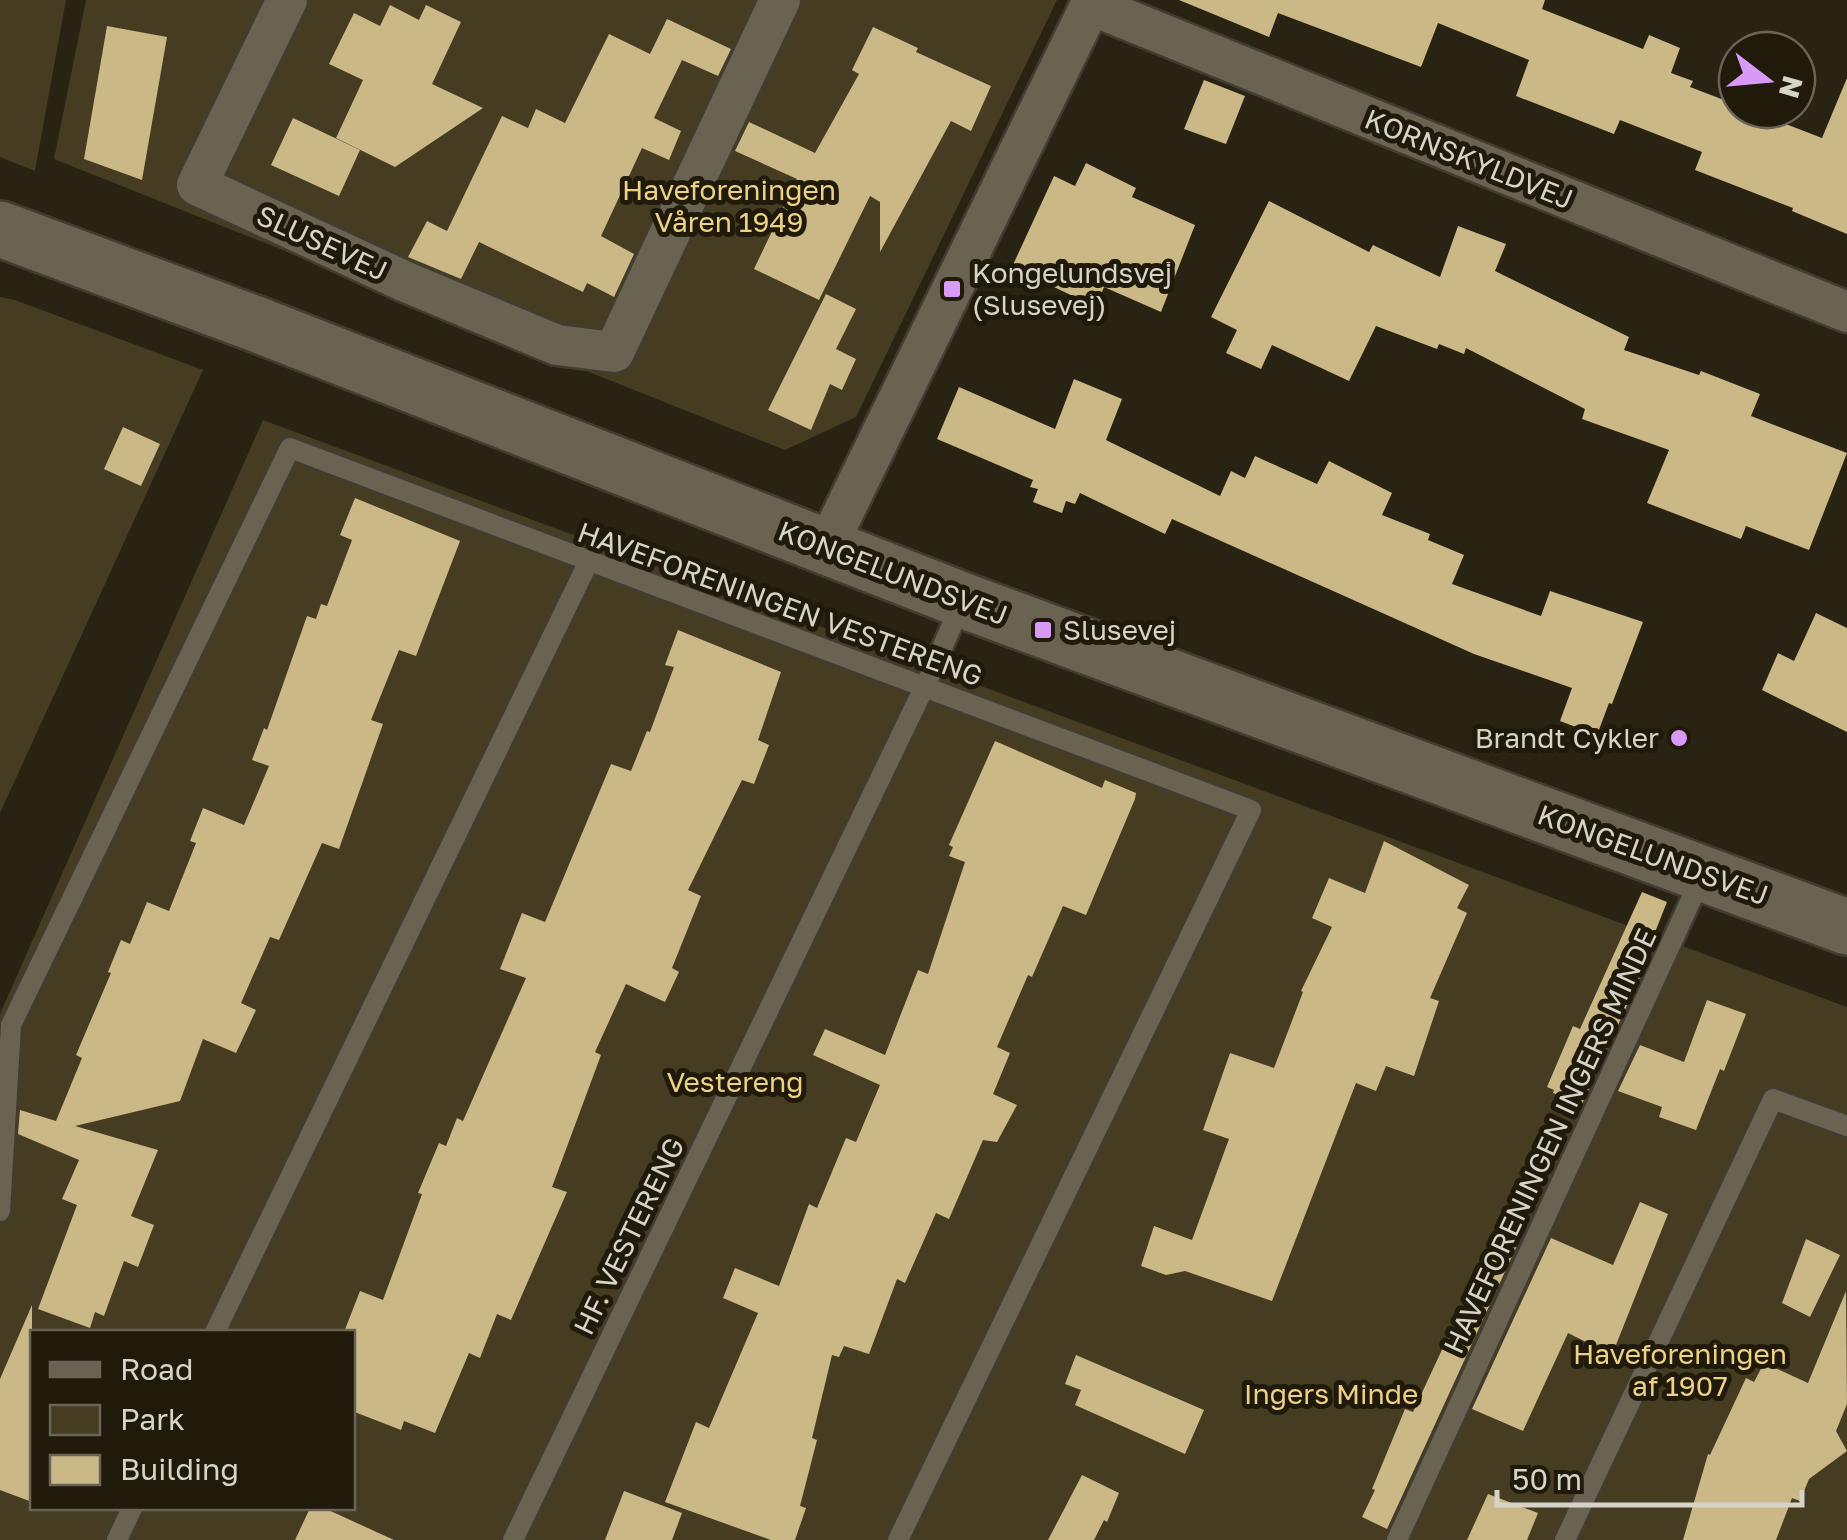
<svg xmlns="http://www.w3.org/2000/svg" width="1847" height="1540" font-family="'Golos Text',sans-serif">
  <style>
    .green { fill: #463c22; fill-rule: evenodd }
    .building { fill: #cbb887 }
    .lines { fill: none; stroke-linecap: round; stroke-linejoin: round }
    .lane-casing { stroke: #413d32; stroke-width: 25 }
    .street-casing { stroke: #413d32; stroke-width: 45 }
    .secondary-casing { stroke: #413d32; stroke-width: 60 }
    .lane { stroke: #6a6352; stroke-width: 20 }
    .street { stroke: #6a6352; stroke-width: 40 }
    .secondary { stroke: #6a6352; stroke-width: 55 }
    .poi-dot { fill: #d99af7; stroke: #201a0b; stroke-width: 4 }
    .labels { text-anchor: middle; stroke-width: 10; stroke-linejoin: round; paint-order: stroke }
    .street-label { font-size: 28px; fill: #d6d3c9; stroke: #201a0b }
    .park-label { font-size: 28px; fill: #eed187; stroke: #201a0b }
    .poi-label { font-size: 28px; fill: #d6d3c9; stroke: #201a0b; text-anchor: start }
  </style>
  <rect width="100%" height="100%" fill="#292314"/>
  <g class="green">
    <path d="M0,0H66L35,171L0,157Z"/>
    <path d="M86,0H1057L856,417L785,450L54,159Z"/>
    <path d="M0,297L15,300L203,370L0,813Z"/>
    <path d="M263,420L1847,1007V1540H0V1014ZM32,1332H352V1508H32Z"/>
  </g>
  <g class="building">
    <path d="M1179,0H1545L1542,9L1643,49L1649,35L1680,48L1671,73L1693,81L1690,87L1737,105V110H1750L1822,138L1847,78V234L1792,211L1793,208L1695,170L1702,152L1620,120L1614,134L1516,96L1529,60L1438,23L1421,67L1278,13L1269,37Z"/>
    <path d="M390,5L419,20L426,5L461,22L432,84L483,108L395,167L336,138L363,80L329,64L354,13L380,26Z"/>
    <path d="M667,19L731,49L718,76L682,60L654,118L681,131L669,160L642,148L601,236L634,254L614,297L587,283L583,292L479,242L461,279L408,257L427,221L447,231L502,116L528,128L536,109L565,123L609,34L650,54Z"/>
    <path d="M107,26L167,37L142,180L84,159Z"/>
    <path d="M873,27L918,48L916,52L991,86L971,131L951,121L880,252V202L870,196L819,300L754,269L797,179L735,151L749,122L815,153L859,74L852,70Z"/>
    <path d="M1204,80L1245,96L1226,144L1184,129Z"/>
    <path d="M293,118L360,150L339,196L271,165Z"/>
    <path d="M1086,163L1136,188L1132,197L1195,225L1161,312L1104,287L1096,307L1012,267L1054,176L1075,186Z"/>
    <path d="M1269,201L1369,252L1373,245L1440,277L1458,226L1506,244L1495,271L1629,337L1624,350L1699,375L1701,371L1760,394L1751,416L1847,453L1809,550L1746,526L1741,539L1647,503L1669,450L1582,419L1585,409L1466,348L1464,354L1439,344L1437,349L1376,326L1349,381L1272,345L1261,369L1226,353L1237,330L1211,317Z"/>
    <path d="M826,294L856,309L836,349L856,359L842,390L830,384L811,430L768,410Z"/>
    <path d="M1074,379L1122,399L1106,440L1220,496L1231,471L1245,478L1255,456L1317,484L1329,461L1392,493L1382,515L1430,534L1428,540L1464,555L1452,584L1541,616L1550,591L1643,622L1612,704L1609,703L1597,735L1560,721L1572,688L1474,654L1172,519L1165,534L1080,493L1075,504L1066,501L1062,513L1033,502L1038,489L1030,487L1033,480L937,439L959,387L1055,429Z"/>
    <path d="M123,427L160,444L141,486L104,469Z"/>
    <path d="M355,498L460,541L416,656L399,650L371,720L383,724L339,849L322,843L279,940L270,937L241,1003L256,1010L236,1053L203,1039L180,1101L75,1126L158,1150L131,1216L154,1225L138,1267L124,1261L104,1316L95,1312L90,1328L38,1309L77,1205L62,1199L79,1160L18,1134L20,1110L56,1121L82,1058L76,1055L111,973L108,972L121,940L130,944L147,902L169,911L196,843L190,841L203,808L244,825L269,766L252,760L264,728L267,730L307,616L316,619L321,604L327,606L352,540L340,535Z"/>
    <path d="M1816,613L1847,628V732L1762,690L1778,653L1794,661Z"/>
    <path d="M678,630L781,672L758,740L769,745L754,784L742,780L688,890L701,896L672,968L679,972L665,1002L626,984L595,1052L601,1055L552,1187L567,1192L511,1320L497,1314L480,1358L469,1353L435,1433L404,1421L401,1430L352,1411V1332H344L360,1291L383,1300L422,1194L418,1193L439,1143L446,1146L457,1118L463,1121L526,978L500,969L522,913L545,922L611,764L631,771L647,731L650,732L674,667L665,665Z"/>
    <path d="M995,741L1102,788L1105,780L1136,793L1135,799L1086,915L1063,906L1032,977L1028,975L997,1047L1010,1053L993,1094L1017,1105L997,1142L983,1140L949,1219L936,1213L905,1283L897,1279L869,1354L844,1346L839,1357L832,1355L812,1438L817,1440L800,1506L806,1508L795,1540H771L665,1502L696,1422L709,1428L758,1313L723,1298L735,1268L779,1286L809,1204L817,1208L846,1138L856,1142L880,1085L813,1055L825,1029L885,1055L918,970L928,974L965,862L949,856L953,847L949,845Z"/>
    <path d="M1384,841L1469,885L1457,908L1467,913L1430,998L1439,1001L1414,1076L1386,1066L1376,1091L1356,1083L1272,1301L1185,1271L1166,1275L1141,1266L1154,1226L1192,1240L1229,1139L1203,1130L1230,1053L1274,1068L1303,992L1301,991L1332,927L1312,918L1329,878L1365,893Z"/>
    <path d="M1642,892L1667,902L1642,965L1645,966L1582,1104L1553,1093L1554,1090L1547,1087L1573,1026L1580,1029Z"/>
    <path d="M1707,1000L1746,1014L1724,1071L1720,1069L1696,1130L1659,1117L1662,1107L1618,1091L1640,1045L1684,1062Z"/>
    <path d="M1640,1202L1668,1214L1612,1355L1568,1333L1523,1431L1472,1409L1551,1238L1613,1265Z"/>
    <path d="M1513,1222L1525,1228L1387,1529L1362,1517L1375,1490L1372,1489L1405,1409L1413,1412L1453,1326L1456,1328L1494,1235L1505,1239Z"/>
    <path d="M1806,1239L1840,1255L1810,1317L1782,1303Z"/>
    <path d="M1846,1291L1847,1404L1836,1431L1847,1451L1809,1479L1800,1501L1792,1498L1776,1540H1683L1708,1454L1710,1455L1746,1378L1754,1382L1764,1363L1808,1383Z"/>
    <path d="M32,1305V1502L0,1490V1379Z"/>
    <path d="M1076,1355L1204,1410L1185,1454L1075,1405L1081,1390L1065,1384Z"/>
    <path d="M1082,1475L1119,1493L1107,1522L1104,1520L1094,1540H1048Z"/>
    <path d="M624,1491L682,1513L672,1540H605Z"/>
    <path d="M1488,1494L1538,1513L1527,1540H1467Z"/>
    <path d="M310,1508H324L394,1540H295Z"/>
  </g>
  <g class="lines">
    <defs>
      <g id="lane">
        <path d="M0,1211L11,1025L290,448L1251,810L898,1540"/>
        <path d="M215,1332L588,563"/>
        <path d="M117,1540L132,1508"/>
        <path d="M513,1540L933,669L962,602"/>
        <path d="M1397,1540L1702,876"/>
        <path d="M1565,1540L1773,1099L1847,1126"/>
      </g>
      <g id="street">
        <path d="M287,0L197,185L406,282L557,345L614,352L780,0"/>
        <path d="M1091,5L1847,312"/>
        <path d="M826,548L1093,0"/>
      </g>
      <path id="secondary" d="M0,229L256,324L962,600L1847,927"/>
    </defs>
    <use href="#lane" class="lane-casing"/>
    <use href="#street" class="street-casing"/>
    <use href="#secondary" class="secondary-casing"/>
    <use href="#lane" class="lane"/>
    <use href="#street" class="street"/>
    <use href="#secondary" class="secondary"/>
  </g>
  <g class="poi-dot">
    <rect x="942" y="279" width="20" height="20" rx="5"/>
    <rect x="1033" y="620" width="20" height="20" rx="5"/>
    <circle cx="1679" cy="738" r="10"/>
  </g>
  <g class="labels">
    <g class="street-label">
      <text transform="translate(1469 159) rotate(22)" y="10">KORNSKYLDVEJ</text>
      <text transform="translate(322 243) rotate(25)" y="10">SLUSEVEJ</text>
      <text transform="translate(893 573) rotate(21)" y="10">KONGELUNDSVEJ</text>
      <text transform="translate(780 604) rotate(20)" y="10">HAVEFORENINGEN VESTERENG</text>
      <text transform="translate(1653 855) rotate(20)" y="10">KONGELUNDSVEJ</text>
      <text transform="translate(1550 1141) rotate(-65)" y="10">HAVEFORENINGEN INGERS MINDE</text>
      <text transform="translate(629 1236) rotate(-64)" y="10">HF. VESTERENG</text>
    </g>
    <g class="park-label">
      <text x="729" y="200">Haveforeningen<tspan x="729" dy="32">Våren 1949</tspan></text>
      <text x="735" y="1092">Vestereng</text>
      <text x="1680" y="1364">Haveforeningen<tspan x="1680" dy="32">af 1907</tspan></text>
      <text x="1331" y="1404">Ingers Minde</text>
    </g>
    <g class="poi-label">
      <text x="972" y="283">Kongelundsvej<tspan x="972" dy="32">(Slusevej)</tspan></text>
      <text x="1063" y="640">Slusevej</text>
      <text x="1659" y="748" text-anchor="end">Brandt Cykler</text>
    </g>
  </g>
  <rect x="30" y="1330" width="325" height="180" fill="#201a0b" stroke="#696457" stroke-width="2.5"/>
  <rect x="50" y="1362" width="50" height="15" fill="#6a6352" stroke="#696457" stroke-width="2.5"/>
  <text x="120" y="1380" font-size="30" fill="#d6d3c9">Road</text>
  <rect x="50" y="1405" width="50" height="30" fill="#463c22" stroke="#696457" stroke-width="2.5"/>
  <text x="120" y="1430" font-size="30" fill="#d6d3c9">Park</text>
  <rect x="50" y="1455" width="50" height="30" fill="#cbb887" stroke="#696457" stroke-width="2.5"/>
  <text x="120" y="1480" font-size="30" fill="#d6d3c9">Building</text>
  <g transform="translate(1767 80) rotate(106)"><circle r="48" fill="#201a0b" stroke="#696457" stroke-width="2.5"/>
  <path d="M0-8L18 38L0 25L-18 38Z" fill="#d99af7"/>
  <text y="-15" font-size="28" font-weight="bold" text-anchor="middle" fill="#d6d3c9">N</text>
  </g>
  <path d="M1497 1490v15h305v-15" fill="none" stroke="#d6d3c9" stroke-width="5"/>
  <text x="1512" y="1490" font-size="30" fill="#d6d3c9" stroke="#201a0b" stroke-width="8" paint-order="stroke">50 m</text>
</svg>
